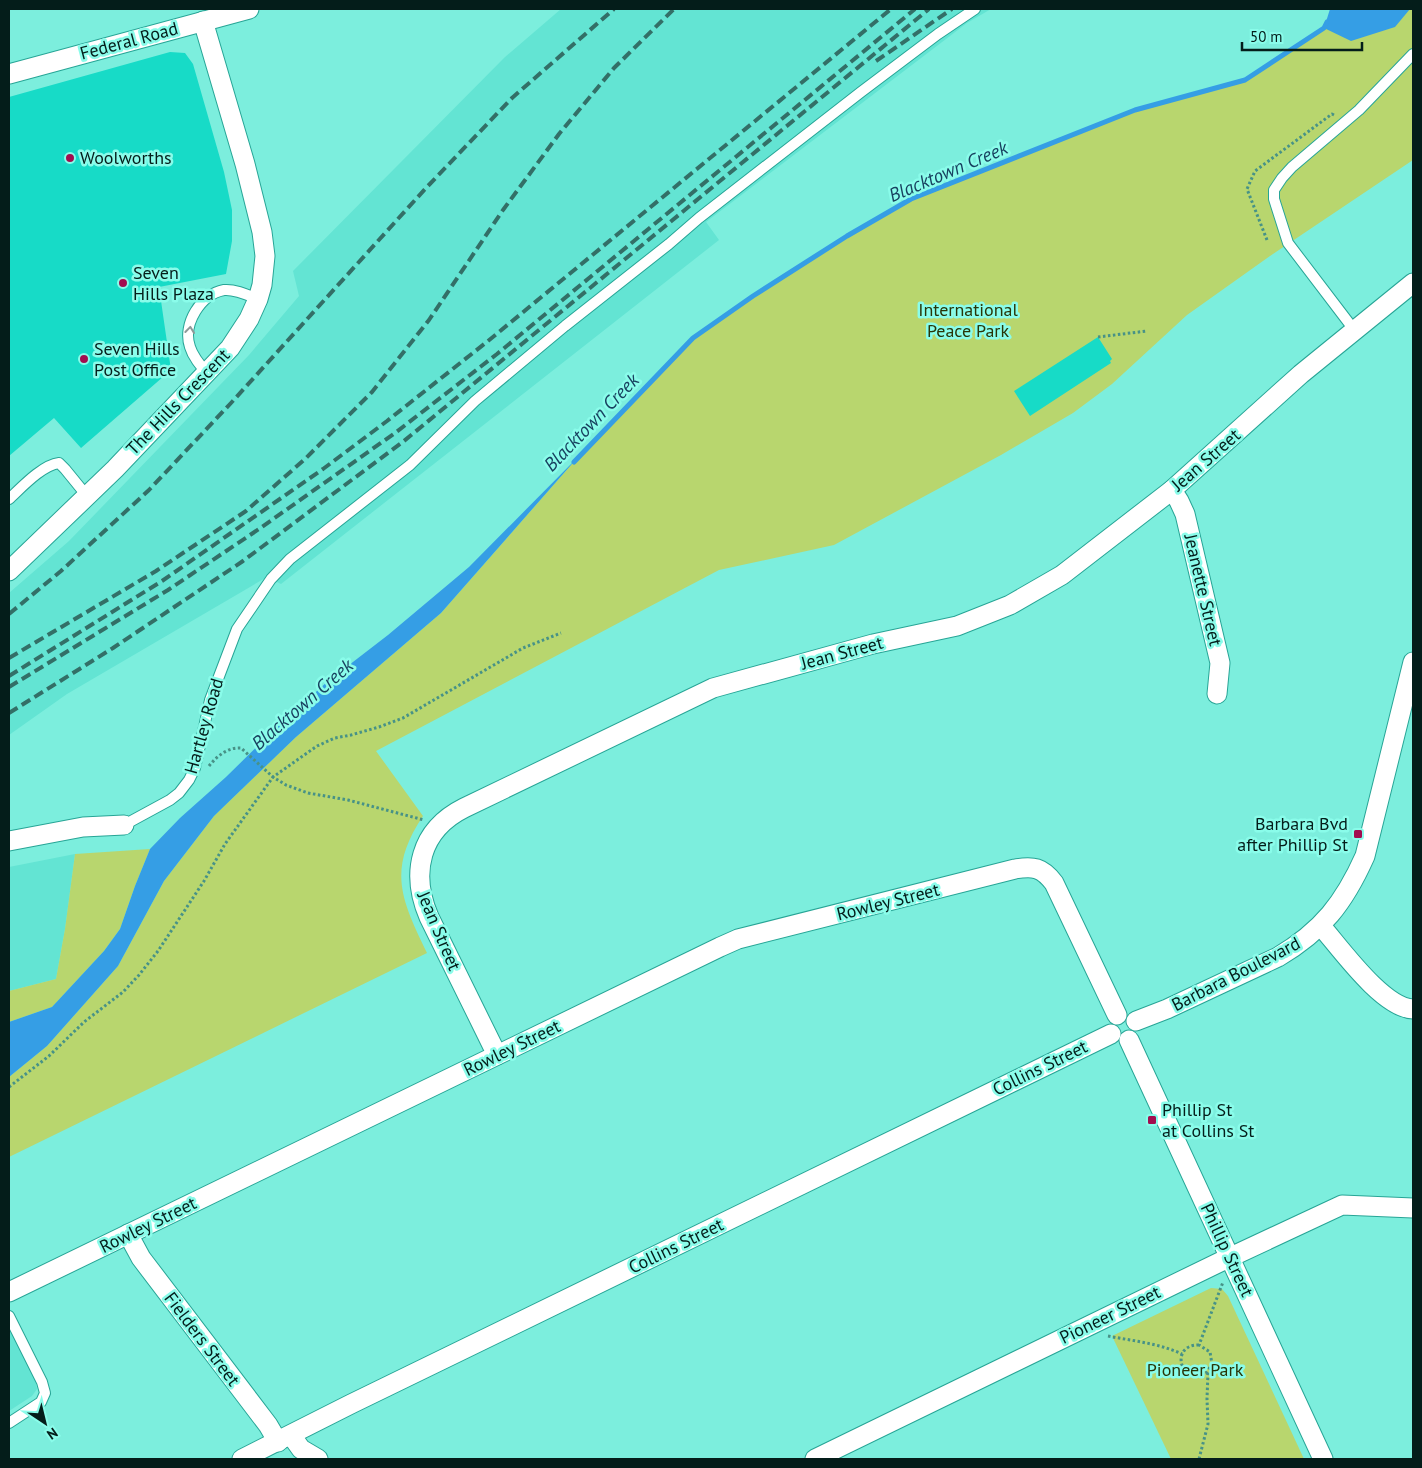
<svg xmlns="http://www.w3.org/2000/svg" width="1422" height="1468" font-family="'PT Sans',sans-serif">
  <style>
    .built { fill: #63e4d3 }
    .green { fill: #b8d66e }
    .water { fill: #359ee5 }
    .lines { fill: none; stroke-linecap: round; stroke-linejoin: round }
    .stream { stroke: #359ee5; stroke-width: 5 }
    .building { fill: #17dbc7 }
    .service-casing { stroke: #27a596; stroke-width: 12 }
    .minor-casing { stroke: #27a596; stroke-width: 21 }
    .path { stroke: #479287; stroke-width: 3; stroke-dasharray: 2.5 2.5; stroke-linecap: butt }
    .service { stroke: #fff; stroke-width: 10 }
    .minor { stroke: #fff; stroke-width: 19 }
    .rail { stroke: #336f67; stroke-width: 4; stroke-dasharray: 10 5; stroke-linecap: butt }
    .oneway { stroke: #8e9998 }
    .poi-dot { fill: #a20d4f; stroke: #8afcea; stroke-width: 2 }
    .labels { text-anchor: middle; stroke-width: 5; stroke-linejoin: round; paint-order: stroke }
    .street-label { font-size: 18px; fill: #041d1a; stroke: #8afcea }
    .poi-label { font-size: 18px; fill: #041d1a; stroke: #8afcea; text-anchor: start }
    .park-label { font-size: 18px; fill: #293507; stroke: #8afcea }
    .water-label { font-size: 19px; font-style: italic; fill: #18415f; stroke: #8afcea }
  </style>
  <rect width="100%" height="100%" fill="#7ceedd"/>
  <g class="built">
    <path d="M561,9H991L967,23L706,222L719,240L281,584L267,577L67,694L9,735V593L69,541L249,355L299,296L293,271L505,57Z"/>
    <path d="M75,854L65,929L56,979L9,991V867Z"/>
    <path d="M9,1327L35,1379L37,1389L32,1396L9,1411Z"/>
  </g>
  <g class="green">
    <path d="M1371,9H1413V160L1270,256L1187,315L1112,384L1073,413L1001,455L834,545L719,570L376,751L423,816C387,870 401,899 427,953L9,1157V1077L47,1046L118,966L164,881L214,816L296,737L441,613L578,457L693,338L753,296L911,199L1135,110L1245,80L1324,28Z"/>
    <path d="M150,849L135,886L120,929L104,951L52,1007L9,1022V991L56,979L65,929L75,854Z"/>
    <path d="M1211,1288L1222,1289L1228,1296L1304,1459H1171L1112,1336Z"/>
  </g>
  <g class="water">
    <path d="M1330,9H1410L1395,27L1351,41L1324,28Z"/>
    <path d="M578,457L441,613L296,737L214,816L164,881L118,966L47,1046L9,1077V1022L52,1007L104,951L120,929L135,886L150,849L180,818L226,777L279,725L327,682L388,635L469,567Z"/>
  </g>
  <g class="lines">
    <path class="stream" d="M574,462L693,338L753,296L847,236L911,199L1135,110L1245,80L1324,28L1327,22"/>
  </g>
  <g class="building">
    <path d="M170,52L185,53L193,64L224,172L232,210V241L226,274L159,287L171,370L81,448L54,418L9,456V97Z"/>
    <path d="M1098,337L1112,359L1110,361L1111,363L1030,416L1014,391Z"/>
  </g>
  <g class="lines">
    <defs>
      <g id="service">
        <path d="M1355,331L1288,243L1274,199V190L1282,178L1292,167L1359,110L1413,54"/>
        <path d="M207,373C200,365 193,357 190,347C182,324 201,294 224,290C235,289 248,295 258,299"/>
        <path d="M9,499C21,488 42,465 59,463L65,469L87,496"/>
        <path d="M124,825L170,800L179,793L189,780L195,768L210,700L237,629L271,579L290,559L410,465L475,401L565,326L669,244L699,218L861,92L938,34L975,9"/>
        <path d="M9,1316L42,1382L45,1393L41,1402L9,1423"/>
      </g>
      <g id="minor">
        <path d="M9,74L249,9"/>
        <path d="M1172,490L1179,501L1185,514L1220,663L1217,694"/>
        <path d="M9,571L115,469L230,348L249,319L258,299L262,285L265,256L262,232L245,164L203,21"/>
        <path d="M9,841L83,827L124,825"/>
        <path d="M1321,926C1341,949 1383,1008 1413,1009"/>
        <path d="M1136,1021L1167,1009L1278,957C1322,931 1344,903 1365,856L1413,662"/>
        <path d="M1129,1040L1323,1459"/>
        <path d="M497,1055L429,917C410,873 420,830 464,808L713,688L873,644L957,626L1010,605L1062,575L1172,490L1301,374L1413,283"/>
        <path d="M128,1234L141,1258L268,1425L278,1442"/>
        <path d="M9,1292L720,947L738,939L1015,869C1033,866 1042,867 1054,883L1117,1015"/>
        <path d="M291,1435L301,1449L318,1459"/>
        <path d="M242,1459L351,1404L1111,1034"/>
        <path d="M815,1459L1220,1262L1342,1205L1413,1208"/>
      </g>
    </defs>
    <use href="#service" class="service-casing"/>
    <use href="#minor" class="minor-casing"/>
    <g class="path">
      <path d="M1267,240L1247,189L1255,171L1332,114L1334,115"/>
      <path d="M1098,337L1147,331"/>
      <path d="M209,766C217,756 228,747 241,748L273,777L286,785L308,793L348,800L424,820"/>
      <path d="M9,1087L49,1056L84,1022L123,992L139,975L158,951L204,881L225,844L273,777L317,746L335,738L351,735L379,727L403,718L523,648L561,633"/>
      <path d="M1108,1336C1133,1341 1158,1343 1182,1354"/>
      <path d="M1199,1345C1170,1344 1179,1386 1206,1373L1212,1364L1210,1352L1199,1345L1223,1282"/>
      <path d="M1199,1459L1208,1424L1207,1399L1208,1372"/>
    </g>
    <use href="#service" class="service"/>
    <use href="#minor" class="minor"/>
    <g class="rail">
      <path d="M876,61L952,9"/>
      <path d="M9,614L61,571L149,490L231,403L426,188L512,98L614,9"/>
      <path d="M9,658L156,571L246,511L305,459L372,392L429,320L503,210L559,134L614,68L674,9"/>
      <path d="M9,676L162,581L323,469L387,421L488,341L891,9"/>
      <path d="M9,687L168,590L259,529L395,433L497,354L915,9"/>
      <path d="M9,713L113,648L243,561L404,441L929,9"/>
    </g>
  </g>
  <defs><path id="oneway-chevron" d="M-2-3.5L2.5 0L-2 3.5" fill="none" stroke-width="1.6" stroke-linecap="round" stroke-linejoin="round" transform="scale(1.25)"/></defs>
  <use class="oneway" href="#oneway-chevron" transform="translate(190 330) rotate(-83)"/>
  <g class="poi-dot">
    <circle cx="70" cy="158" r="5"/>
    <circle cx="123" cy="283" r="5"/>
    <circle cx="84" cy="359" r="5"/>
    <rect x="1353" y="829" width="10" height="10" rx="2.5"/>
    <rect x="1147" y="1115" width="10" height="10" rx="2.5"/>
  </g>
  <g class="labels">
    <g class="street-label">
      <text transform="translate(129 41) rotate(-15)" y="6">Federal Road</text>
      <text transform="translate(178 402) rotate(-46)" y="6">The Hills Crescent</text>
      <text transform="translate(1206 460) rotate(-41)" y="6">Jean Street</text>
      <text transform="translate(1203 590) rotate(77)" y="6">Jeanette Street</text>
      <text transform="translate(842 653) rotate(-15)" y="6">Jean Street</text>
      <text transform="translate(204 726) rotate(-74)" y="6">Hartley Road</text>
      <text transform="translate(888 902) rotate(-14)" y="6">Rowley Street</text>
      <text transform="translate(439 931) rotate(67)" y="6">Jean Street</text>
      <text transform="translate(1236 974) rotate(-27)" y="6">Barbara Boulevard</text>
      <text transform="translate(512 1048) rotate(-26)" y="6">Rowley Street</text>
      <text transform="translate(1040 1068) rotate(-26)" y="6">Collins Street</text>
      <text transform="translate(148 1225) rotate(-26)" y="6">Rowley Street</text>
      <text transform="translate(676 1246) rotate(-26)" y="6">Collins Street</text>
      <text transform="translate(1227 1250) rotate(65)" y="6">Phillip Street</text>
      <text transform="translate(1110 1315) rotate(-26)" y="6">Pioneer Street</text>
      <text transform="translate(202 1339) rotate(53)" y="6">Fielders Street</text>
    </g>
    <g class="poi-label">
      <text x="80" y="164">Woolworths</text>
      <text x="133" y="279">Seven<tspan x="133" dy="21">Hills Plaza</tspan></text>
      <text x="94" y="355">Seven Hills<tspan x="94" dy="21">Post Office</tspan></text>
      <text x="1348" y="830" text-anchor="end">Barbara Bvd<tspan x="1348" dy="21">after Phillip St</tspan></text>
      <text x="1162" y="1116">Phillip St<tspan x="1162" dy="21">at Collins St</tspan></text>
    </g>
    <g class="park-label">
      <text x="968" y="316">International<tspan x="968" dy="21">Peace Park</tspan></text>
      <text x="1195" y="1376">Pioneer Park</text>
    </g>
    <g class="water-label">
      <text transform="translate(948 171) rotate(-23)" y="7">Blacktown Creek</text>
      <text transform="translate(591 422) rotate(-46)" y="7">Blacktown Creek</text>
      <text transform="translate(302 704) rotate(-41)" y="7">Blacktown Creek</text>
    </g>
  </g>
  <rect width="1422" height="1468" fill="none" stroke="#041d1a" stroke-width="20"/>
  <g transform="translate(45 1423) rotate(145)" stroke="#8afcea" stroke-width="4" paint-order="stroke">
  <path d="M0-4L9 19L0 12L-9 19Z" fill="#041d1a"/>
  <text y="-8" font-size="14" font-weight="bold" text-anchor="middle" fill="#041d1a">N</text>
  </g>
  <path d="M1242 42v8h120v-8" fill="none" stroke="#041d1a" stroke-width="2.5"/>
  <text x="1250" y="42" font-size="15" fill="#041d1a" stroke="#8afcea" stroke-width="4" paint-order="stroke">50 m</text>
</svg>
